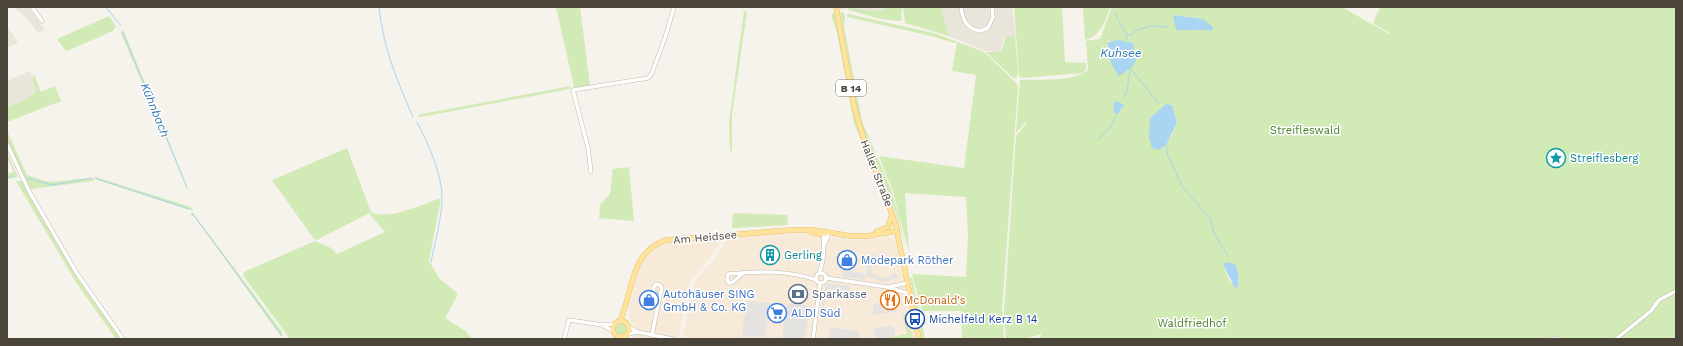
<svg xmlns="http://www.w3.org/2000/svg" width="1683" height="346" font-family="'Work Sans',sans-serif">
  <style>
    .residential { fill: #eae5da }
    .commercial { fill: #f7ead8 }
    .green { fill: #d2eab5; fill-rule: evenodd }
    .parking { fill: #e5e3e0 }
    .water { fill: #a9d4f2 }
    .lines { fill: none; stroke-linecap: round; stroke-linejoin: round }
    .stream { stroke: #a9d4f2; stroke-width: 1 }
    .minor-casing { stroke: #c2bbae; stroke-width: 4.5 }
    .major-casing { stroke: #e6c16a; stroke-width: 5.5 }
    .minor { stroke: #fff; stroke-width: 3.5 }
    .major { stroke: #ffe39c; stroke-width: 4.5 }
    .labels { text-anchor: middle; stroke-width: 3; stroke-linejoin: round; paint-order: stroke }
    .shield { fill: #fff; stroke: #817c74; stroke-width: 1 }
    .shield-label { font-size: 10px; font-weight: bold; fill: #4b4439 }
    .park-label { font-size: 11px; fill: #4a7f2a; stroke: #fff }
    .culture-label { font-size: 11px; fill: #0d838f; stroke: #fff; text-anchor: start }
    .street-label { font-size: 11px; fill: #4b4439; stroke: #fff }
    .shop-label { font-size: 11px; fill: #366cbe; stroke: #fff; text-anchor: start }
    .service-label { font-size: 11px; fill: #4e5e75; stroke: #fff; text-anchor: start }
    .food-label { font-size: 11px; fill: #c56008; stroke: #fff; text-anchor: start }
    .transit-label { font-size: 11px; fill: #164399; stroke: #fff; text-anchor: start }
    .water-label { font-size: 12px; font-style: italic; fill: #2e7ab2; stroke: #fff }
  </style>
  <rect width="100%" height="100%" fill="#f6f3ec"/>
  <g class="residential">
    <path d="M13,7H29L45,30L38,33L28,19Z"/>
    <path d="M839,7H889L881,12H874L849,8L840,10Z"/>
    <path d="M941,7H1012L1016,37L1005,36L1000,52L985,51L949,36Z"/>
    <path d="M7,26L18,43L7,48Z"/>
    <path d="M30,71L36,92L22,101L7,106V81Z"/>
  </g>
  <g class="commercial">
    <path d="M793,233L856,240L890,237L895,240L916,339L682,338L695,280L713,261L728,238Z"/>
    <path d="M724,238L689,284L678,339H629L635,335L636,329L629,317L630,305L637,274L647,256L658,247L669,243Z"/>
  </g>
  <g class="green">
    <path d="M556,7H580L590,86L575,89L574,87Z"/>
    <path d="M889,7H902L901,21L881,19L848,10L849,8C864,9 876,15 889,7Z"/>
    <path d="M903,7H941L949,36L905,23Z"/>
    <path d="M1014,7H1062L1065,62L1086,63V70L1083,73L1021,78L1019,76Z"/>
    <path d="M1083,7H1110C1106,21 1100,36 1085,40Z"/>
    <path d="M1112,7H1342L1391,35V34L1373,23L1380,7H1676V339H1033L1041,337V334L1024,339H1006L1004,312L1016,136L1026,124V121L1016,133L1020,80C1038,79 1076,82 1088,70L1086,41L1100,39ZM1173,15L1203,19L1211,31ZM1108,41L1133,43L1136,62H1110L1106,49ZM1166,104L1172,105L1177,123L1171,137L1150,118ZM1224,266L1238,269L1239,283L1230,282Z"/>
    <path d="M744,11L747,12L732,114V151H730L729,122Z"/>
    <path d="M840,12H843L845,15L844,26L862,121L890,187L899,217L906,250L896,213L859,119Z"/>
    <path d="M833,13L835,14L856,123L880,188L854,123L837,32L831,15Z"/>
    <path d="M848,14L934,33L984,52L1016,83L1018,87L1002,310L1004,339H962L961,311H922L912,274L966,277L968,235L966,197L905,193L909,252L891,185L887,177L879,156L964,168L976,75L952,71L957,42L954,43L931,36L847,17Z"/>
    <path d="M109,16L116,27L113,31L67,51L65,50L57,39Z"/>
    <path d="M123,30L197,210L128,50L121,33Z"/>
    <path d="M1006,36L1015,37L1018,71L1017,77L1013,78L986,52H1001Z"/>
    <path d="M34,75L41,92L55,86L61,101L7,122V107L22,101L36,92L32,77Z"/>
    <path d="M571,86L570,89L421,117L417,115Z"/>
    <path d="M7,131L27,175L48,182L93,178L94,181L31,189C22,174 7,148 7,131Z"/>
    <path d="M347,148L371,212C387,221 424,204 441,198L429,261L439,278L458,294L445,318L465,331L473,339H290L245,278L243,273L246,271L315,241L331,248L337,254L385,232L369,213L317,240L314,239L272,180Z"/>
    <path d="M7,153L18,177L7,179V174L14,172L7,158Z"/>
    <path d="M629,167L634,221L599,218L600,205L610,194L613,169Z"/>
    <path d="M95,177L188,206L193,209V211L97,180Z"/>
    <path d="M16,181H22L80,282L121,339H116L77,284Z"/>
    <path d="M193,213L282,332V338L194,216L190,215Z"/>
    <path d="M733,213L787,215L788,225L732,228Z"/>
    <path d="M910,278H912L925,339H922Z"/>
    <path d="M903,315H907L913,339H882L907,334Z"/>
    <circle cx="621" cy="329" r="6"/>
  </g>
  <g class="parking">
    <path d="M869,254L877,255L871,262L872,273L881,278H886L895,273L899,278L883,282L866,276Z"/>
    <path d="M842,270L865,273V280L842,277Z"/>
    <path d="M828,283L850,286L849,291L828,288L823,312L820,311L825,287Z"/>
    <path d="M746,301L770,303L765,337H742Z"/>
    <path d="M792,303L810,306L805,339H782L786,305Z"/>
    <path d="M874,303L897,306L896,312L872,315Z"/>
    <path d="M892,326L894,328L895,336L875,339L873,328Z"/>
    <path d="M831,327L859,331L860,339H829Z"/>
  </g>
  <g class="water">
    <path d="M1173,15L1203,19L1213,27L1212,31C1200,28 1189,31 1176,30Z"/>
    <path d="M1118,40L1133,43L1136,61L1132,67L1119,76C1112,65 1105,55 1108,42Z"/>
    <path d="M1116,101L1124,105L1117,115L1114,112L1113,104Z"/>
    <path d="M1166,104L1172,105L1177,123L1166,145L1158,150L1152,148L1149,138L1150,118Z"/>
    <path d="M1225,262L1235,264C1239,270 1239,280 1238,287L1235,288L1224,266Z"/>
  </g>
  <g class="lines">
    <g class="stream">
      <path d="M106,7L121,26"/>
      <path d="M379,7C383,48 397,80 413,117"/>
      <path d="M1109,7V8"/>
      <path d="M1114,12L1127,35V40"/>
      <path d="M123,32L187,188"/>
      <path d="M1127,35H1132L1135,31L1151,26L1168,27"/>
      <path d="M1131,69L1158,103"/>
      <path d="M1124,97L1127,91L1130,69"/>
      <path d="M417,122C428,143 443,176 442,201C441,221 435,242 431,262"/>
      <path d="M1097,140L1108,130L1117,116"/>
      <path d="M1166,145L1168,156L1183,188L1210,218L1214,233L1228,256"/>
      <path d="M7,178L13,176"/>
      <path d="M27,178L52,185L91,178"/>
      <path d="M95,178L189,209"/>
      <path d="M192,213L282,335"/>
    </g>
    <defs>
      <g id="minor">
        <path d="M32,7L42,21"/>
        <path d="M961,7C963,21 966,28 980,31L988,28L993,17L992,7"/>
        <path d="M7,144L29,191L76,272L123,339"/>
        <path d="M591,172L588,148L573,90L648,78L652,73L665,38L674,7"/>
        <path d="M825,243L829,233"/>
        <path d="M819,273C825,261 823,246 824,233"/>
        <circle cx="821" cy="278" r="5"/>
        <path d="M742,274L733,282L729,283L727,280L728,274C758,271 788,270 816,280"/>
        <path d="M826,278L887,287L910,294"/>
        <path d="M888,287L908,283"/>
        <path d="M604,326L613,331"/>
        <path d="M629,327L638,332"/>
        <path d="M628,334L638,332L673,339"/>
        <path d="M652,335L659,300L653,289L656,284L660,285L662,288L659,300"/>
        <path d="M564,339L569,320L603,325L615,324"/>
        <path d="M813,339L820,283"/>
        <path d="M1551,339H1558"/>
        <path d="M1616,339L1651,311L1659,300L1676,291"/>
      </g>
      <g id="major">
        <path d="M836,7L854,106L863,137L895,222L919,339"/>
        <path d="M808,231L820,234L824,233"/>
        <path d="M876,232L888,227L892,214"/>
        <circle cx="621" cy="329" r="8"/>
        <path d="M620,321C634,290 629,253 666,240L792,230H813L851,236H867L897,231"/>
      </g>
    </defs>
    <use href="#minor" class="minor-casing"/>
    <use href="#major" class="major-casing"/>
    <use href="#minor" class="minor"/>
    <use href="#major" class="major"/>
  </g>
  <defs>
    <symbol id="sight-ring" viewBox="-11 -11 22 22"><circle r="9.5" fill="#fff" stroke="#0f9aa8" stroke-width="1.5"/><path d="M0-6L1.8-2.2L6-1.7L2.9 1.2L3.7 5.4L0 3.3L-3.7 5.4L-2.9 1.2L-6-1.7L-1.8-2.2Z" fill="#0f9aa8"/></symbol>
    <symbol id="building-ring" viewBox="-11 -11 22 22"><circle r="9.5" fill="#fff" stroke="#0f9aa8" stroke-width="1.5"/><path d="M-4-6H4V6H1V3H-1V6H-4ZM-2.5-4.3h1.7v1.8h-1.7ZM.8-4.3h1.7v1.8H.8ZM-2.5-1h1.7V.8h-1.7ZM.8-1h1.7V.8H.8Z" fill="#0f9aa8"/></symbol>
    <symbol id="shop-ring" viewBox="-11 -11 22 22"><circle r="9.5" fill="#fff" stroke="#3f7fe0" stroke-width="1.5"/><path d="M-5-2.5h2.3a2.7 3.5 0 0 1 5.4 0H5L5.5 6h-11ZM-1.5-2.5h3a1.5 2.3 0 0 0-3 0Z" fill="#3f7fe0"/></symbol>
    <symbol id="bank-ring" viewBox="-11 -11 22 22"><circle r="9.5" fill="#fff" stroke="#5c6f8a" stroke-width="1.5"/><path d="M-6-4H6V4H-6ZM0-2.3a2.3 2.3 0 1 0 0 4.6a2.3 2.3 0 1 0 0-4.6Z" fill="#5c6f8a"/></symbol>
    <symbol id="restaurant-ring" viewBox="-11 -11 22 22"><circle r="9.5" fill="#fff" stroke="#e8710a" stroke-width="1.5"/><path d="M-5-6h1v4h1v-4h1v4h1v-4h1v5L-1.5 .5V6h-2V.5L-5-1ZM5-6V6H3V1.5H1.5Q1.5-4 5-6Z" fill="#e8710a"/></symbol>
    <symbol id="supermarket-ring" viewBox="-11 -11 22 22"><circle r="9.5" fill="#fff" stroke="#3f7fe0" stroke-width="1.5"/><path d="M-6-5.5h2.5l.6 2H6L4.5 2H-2.5L-4.4-4H-6ZM-1.5 3.2a1.3 1.3 0 1 0 .1 0ZM3 3.2a1.3 1.3 0 1 0 .1 0Z" fill="#3f7fe0"/></symbol>
    <symbol id="bus-ring" viewBox="-11 -11 22 22"><circle r="9.5" fill="#fff" stroke="#1a4fb4" stroke-width="1.5"/><path d="M-5-6H5V4H4V6H2V4H-2V6H-4V4H-5ZM-3.5-4V0h7V-4ZM-3.5 1.2v1.5H-2V1.2ZM2 1.2v1.5H3.5V1.2Z" fill="#1a4fb4"/></symbol>
  </defs>
  <g fill-rule="evenodd">
    <use href="#sight-ring" x="1545" y="147" width="22" height="22"/>
    <use href="#building-ring" x="759" y="244" width="22" height="22"/>
    <use href="#shop-ring" x="836" y="249" width="22" height="22"/>
    <use href="#bank-ring" x="787" y="283" width="22" height="22"/>
    <use href="#shop-ring" x="638" y="289" width="22" height="22"/>
    <use href="#restaurant-ring" x="879" y="289" width="22" height="22"/>
    <use href="#supermarket-ring" x="766" y="302" width="22" height="22"/>
    <use href="#bus-ring" x="904" y="308" width="22" height="22"/>
  </g>
  <g class="labels">
    <rect class="shield" x="836" y="80" width="30" height="16" rx="3"/>
    <g class="shield-label">
      <text x="851" y="92">B 14</text>
    </g>
    <g class="park-label">
      <text x="1305" y="134">Streifleswald</text>
      <text x="1192" y="327">Waldfriedhof</text>
    </g>
    <g class="culture-label">
      <text x="1570" y="162">Streiflesberg</text>
      <text x="784" y="259">Gerling</text>
    </g>
    <g class="street-label">
      <text transform="translate(877 173) rotate(69)" y="4">Haller Straße</text>
      <text transform="translate(705 237) rotate(-5)" y="4">Am Heidsee</text>
    </g>
    <g class="shop-label">
      <text x="861" y="264">Modepark Röther</text>
      <text x="663" y="298">Autohäuser SING<tspan x="663" dy="13">GmbH &amp; Co. KG</tspan></text>
      <text x="791" y="317">ALDI Süd</text>
    </g>
    <g class="service-label">
      <text x="812" y="298">Sparkasse</text>
    </g>
    <g class="food-label">
      <text x="904" y="304">McDonald's</text>
    </g>
    <g class="transit-label">
      <text x="929" y="323">Michelfeld Kerz B 14</text>
    </g>
    <g class="water-label">
      <text x="1121" y="57">Kuhsee</text>
      <text transform="translate(155 110) rotate(68)" y="4">Kühnbach</text>
    </g>
  </g>
  <rect width="1683" height="346" fill="none" stroke="#4b4439" stroke-width="16"/>
</svg>
